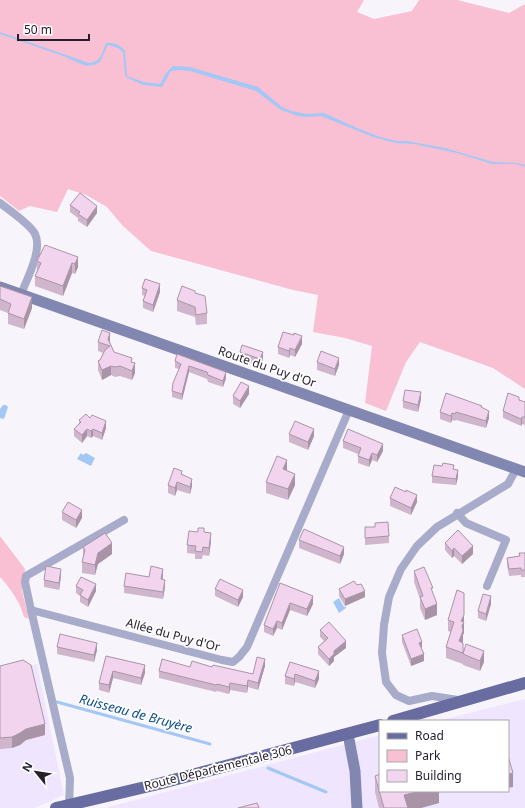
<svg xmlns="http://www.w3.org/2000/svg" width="525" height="808" font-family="'Noto Sans',sans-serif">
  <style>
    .built { fill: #f0e5fe }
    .green { fill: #f9bfd3 }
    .water { fill: #a3c8f6 }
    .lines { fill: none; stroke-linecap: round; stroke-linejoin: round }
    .stream { stroke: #a3c8f6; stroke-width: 3 }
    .street { stroke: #a8abc9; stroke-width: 8 }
    .secondary { stroke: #8287b2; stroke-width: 11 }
    .primary { stroke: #686ca0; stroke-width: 12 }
    .wall { fill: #d0b6cd }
    .shaded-wall { fill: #a994a7 }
    .building { fill: #f2d4ee; stroke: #a994a7 }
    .labels { text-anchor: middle; stroke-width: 3.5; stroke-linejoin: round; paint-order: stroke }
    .street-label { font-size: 12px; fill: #26202d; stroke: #fff }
    .water-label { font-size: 13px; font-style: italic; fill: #094b8c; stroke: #fff }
  </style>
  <rect width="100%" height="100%" fill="#f7f5fb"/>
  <g class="built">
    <path d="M37,664L64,795L35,808H0V674Z"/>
    <path d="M525,699V808H105L380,735V791H508V721H438Z"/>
  </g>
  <g class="green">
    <path d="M0,0H364L357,12L374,19L412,11L419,0H457L509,13L525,4V389L493,368L420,342L406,362L386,411L365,403L372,346L345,338L313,332L318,295L293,290L151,251L122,225L107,207L86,195L68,189L57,212L30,206L19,211L0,196Z"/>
    <path d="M0,536L25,569L22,591L29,619L24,617C20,602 11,589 0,577Z"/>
  </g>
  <g class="water">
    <path d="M0,32L89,63C102,62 102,52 106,43C113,42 121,45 125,51L127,76L144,82L160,84L166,73L173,66L190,67L258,87L282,107L291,111L307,114L324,113L357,128L380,137L397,141H407L445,148L493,162L517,163L525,165V167L516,164H492L457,153L414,144L396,143L373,137L321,116L305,117L298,116L281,110L256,91L190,71L179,70L171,71L162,87L143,85L126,77L125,75L123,52L118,48L108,45L100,62L94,65L86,66L63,56L0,34Z"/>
    <path d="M3,405H6L8,407L4,419L0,418V409Z"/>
    <path d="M81,453L83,455L86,453L95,458L91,466L77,459Z"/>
    <path d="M339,598L344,607H346V608L339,613L333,602Z"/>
  </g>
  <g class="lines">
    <g class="stream">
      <path d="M57,702L210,744"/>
      <path d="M268,768L326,792"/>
    </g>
    <g class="street">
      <path d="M0,203C8,209 31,225 35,234C43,249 27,279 21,294"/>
      <path d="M457,513L466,523L506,540L487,586"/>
      <path d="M31,610L25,582L26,576L124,520"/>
      <path d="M458,700L432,696L409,701L396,695L386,682L382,653L384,625L389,597L401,569L417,546L437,527L508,484L516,469"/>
      <path d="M69,808L70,778L31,610L222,660L233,662L239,657L247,647L349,410"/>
    </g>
    <g class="secondary">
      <path d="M0,287L525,472"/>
      <path d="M348,734L355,771L357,808"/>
    </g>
    <g class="primary">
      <path d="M393,721L525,683"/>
      <path d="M56,808L158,784L380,725"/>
    </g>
  </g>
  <g class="wall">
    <path d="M70,205L97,213L87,227L78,221V218L70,212Z"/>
    <path d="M78,257V267L75,274L72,273L63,296L35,286V276L37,270V261Z"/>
    <path d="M0,286L32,308L24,329L8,324V313L0,310Z"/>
    <path d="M142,288L160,292L153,312L143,308V301L145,296L142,295Z"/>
    <path d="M195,293L207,313V324L196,325L195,317L177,311V300Z"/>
    <path d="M98,342H110L114,352L132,362L135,373L132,380L120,376L115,377L111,375L102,380L98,370V361L100,360L103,353L98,351Z"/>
    <path d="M302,344L295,357L290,355L289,358L278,354V347Z"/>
    <path d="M240,352L263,359L260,367L240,359Z"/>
    <path d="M175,361L226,378L223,387L208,382L207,379L189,372L182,400L172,397V391L179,369L175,368Z"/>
    <path d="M317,362L339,365L335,376L317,370Z"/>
    <path d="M249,394L240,408L233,404V396Z"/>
    <path d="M421,399L418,412L403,408V401Z"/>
    <path d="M519,400L525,402V425L522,424L521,426L503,418V411Z"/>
    <path d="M482,408L489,418L486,428L456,420L455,421L452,420L451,423L440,419V412Z"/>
    <path d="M90,418L106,428L102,440L93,436L91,438L87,436L82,443L74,436V429L79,423V420Z"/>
    <path d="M289,434L314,436L308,450L289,442Z"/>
    <path d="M343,441L383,451L377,462L372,460L369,467L358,463V454L343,448Z"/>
    <path d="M442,466L454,470L458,477L456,485L432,483V476Z"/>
    <path d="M182,474L192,486L190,494L177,490L175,496L168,493V485Z"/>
    <path d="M266,482L295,485L288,500L266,493Z"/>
    <path d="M406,492L417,502L411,515L390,506V498Z"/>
    <path d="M62,512L82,518L76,528L62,520Z"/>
    <path d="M365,527H375L389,536V543L365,545Z"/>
    <path d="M204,532L211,541L209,556L203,555L202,559H195V554L187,553V545Z"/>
    <path d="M299,540L344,554L340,564L299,548Z"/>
    <path d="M445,543L473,554L462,564L454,556L452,558L445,550Z"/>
    <path d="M83,547L112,554L98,564L95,575L82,573V562L83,558Z"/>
    <path d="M519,553H525V577H521V575L509,576L507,565V558L519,556Z"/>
    <path d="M414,571L433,594L437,615L425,620L420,608V599L414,582Z"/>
    <path d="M61,576L59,590L44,587V580Z"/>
    <path d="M163,576L162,580L165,587L163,599L124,593V586L149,577Z"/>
    <path d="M280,583L313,604L307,616L290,610L282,630L277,628L273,636L264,632V625Z"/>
    <path d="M76,586L96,591L88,607L80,602V596L76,593Z"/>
    <path d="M215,589L243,597L238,607L215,596Z"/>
    <path d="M339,589L365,597L345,606L339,596Z"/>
    <path d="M491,604L486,621L478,618V611Z"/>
    <path d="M448,620L464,621V633L463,635V664L446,658V647L451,632L448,631Z"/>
    <path d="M320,630L346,648L334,657V661L329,666L318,654V647L324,641L320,637Z"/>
    <path d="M402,635L422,649L424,661L411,666L402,642Z"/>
    <path d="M57,647L97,650L94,662L57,654Z"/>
    <path d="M463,654L484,662L480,671L463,665Z"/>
    <path d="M106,656L145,673L141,685L113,678L109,693L99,690V683Z"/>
    <path d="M290,662L319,679L315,688L295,682L294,686L285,684V676Z"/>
    <path d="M0,666L45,735L26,740L20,745L12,748L2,749H0Z"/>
    <path d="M265,666L258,690L248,687L247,693L230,690L229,694L217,691L216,692L159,678V671L190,667H212L253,674Z"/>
    <path d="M375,776L380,791H444L439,792V803L421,808H379L375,792Z"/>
  </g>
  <g class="shaded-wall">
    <path d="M97,206V213L87,227V220Z"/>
    <path d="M78,257V267L75,274V264Z"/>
    <path d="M72,263V273L63,296V286Z"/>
    <path d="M160,284V292L153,312V305Z"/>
    <path d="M32,297V308L24,329V319Z"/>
    <path d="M110,333V342L109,346L108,339Z"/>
    <path d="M302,336V344L295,357V350Z"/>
    <path d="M290,348V355L289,358V351Z"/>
    <path d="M263,352V359L260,367V359Z"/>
    <path d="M339,358V365L335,376V369Z"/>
    <path d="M135,363V373L132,380V371Z"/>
    <path d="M111,366V375L102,380V370Z"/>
    <path d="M189,366V372L182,400V394Z"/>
    <path d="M226,372V378L223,387V381Z"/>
    <path d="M249,386V394L240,408V401Z"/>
    <path d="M421,392V399L418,412V405Z"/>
    <path d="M489,411V418L486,428V421Z"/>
    <path d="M452,413V420L451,423V416Z"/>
    <path d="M522,417V424L521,426V419Z"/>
    <path d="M106,421V428L102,440V433Z"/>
    <path d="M87,429V436L82,443V435Z"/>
    <path d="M93,429V436L91,438V431Z"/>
    <path d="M314,429V436L308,450V442Z"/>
    <path d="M383,444V451L377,462V455Z"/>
    <path d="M372,453V460L369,467V460Z"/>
    <path d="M287,460V471L283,469Z"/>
    <path d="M458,470V477L456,485V479Z"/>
    <path d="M295,474V485L288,500V489Z"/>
    <path d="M192,479V486L190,494V487Z"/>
    <path d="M177,482V490L175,496V488Z"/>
    <path d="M417,495V502L411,515V508Z"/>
    <path d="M82,510V518L76,528V520Z"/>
    <path d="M211,533V541L209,556V548Z"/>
    <path d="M112,543V554L98,564L95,575V565L98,553Z"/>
    <path d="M473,546V554L462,564V556Z"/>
    <path d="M344,547V554L340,564V556Z"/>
    <path d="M454,548V556L452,558V551Z"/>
    <path d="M61,569V576L59,590V583Z"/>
    <path d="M163,569V576L161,587V579Z"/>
    <path d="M165,580V587L163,599V592Z"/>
    <path d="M96,584V591L88,607V600Z"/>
    <path d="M243,590V597L238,607V600Z"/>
    <path d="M365,591V597L345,606V599Z"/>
    <path d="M464,593V633L463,635V642L459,652V641Z"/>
    <path d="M313,596V604L307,616V609Z"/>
    <path d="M491,596V604L486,621V614Z"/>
    <path d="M290,603V610L282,630V623Z"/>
    <path d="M437,604V615L425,620V609Z"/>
    <path d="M277,621V628L273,636V629Z"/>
    <path d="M346,641V648L334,657V661L329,666V659L334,651Z"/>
    <path d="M422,642V649L419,643Z"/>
    <path d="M97,643V650L94,662V655Z"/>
    <path d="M484,651V662L480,671V661Z"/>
    <path d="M424,654V661L411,666V659Z"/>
    <path d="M265,659V666L258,690V683Z"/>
    <path d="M145,665V673L141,685V678Z"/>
    <path d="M113,671V678L109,693V685Z"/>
    <path d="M319,671V679L315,688V681Z"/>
    <path d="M295,674V682L294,686V679Z"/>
    <path d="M248,680V687L247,693V686Z"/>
    <path d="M230,683V690L229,694V687Z"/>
    <path d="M45,724V735L26,740L20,745L12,748V737L26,729Z"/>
    <path d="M513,773V787L508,788V774Z"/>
    <path d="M421,791H444L439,792V803L421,808H404V795Z"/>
  </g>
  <g class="building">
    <path d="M80,193L97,206L87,220L78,214L80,212L70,205Z"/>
    <path d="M45,245L78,257L75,264L72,263L63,286L35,276L41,263L37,261Z"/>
    <path d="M145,279L160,284L153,305L143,301L147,290L142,288Z"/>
    <path d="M0,286L32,297L24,319L8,313L11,304L0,299Z"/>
    <path d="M182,286L195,291V293L205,296L207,313L196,315L195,307L177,300Z"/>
    <path d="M102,330L110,333L108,339L114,352L132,358L131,362L135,363L132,371L120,366L115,367L111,366L102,370L98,361L100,360L105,350L110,346L98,342Z"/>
    <path d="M283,332L294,335V333L302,336L295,350L290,348L289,351L278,347Z"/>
    <path d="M242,345L263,352L260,359L240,352Z"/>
    <path d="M321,351L339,358L335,369L317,362Z"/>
    <path d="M177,354L226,372L223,381L208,375L207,372L189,366L182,394L172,391L173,383L181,364L175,361Z"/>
    <path d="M241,382L249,386L240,401L233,396Z"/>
    <path d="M405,390L421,392L418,405L403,401Z"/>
    <path d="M446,393L482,406L481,407L489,411L486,421L456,412L455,414L452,413L451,416L440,412Z"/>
    <path d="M508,393L519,397V400L525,402V417H522L521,419L503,411Z"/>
    <path d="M86,414L90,418L92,415L106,421L102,433L93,429L91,431L87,429L82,435L74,429L81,422L79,420Z"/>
    <path d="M295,421L314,429L308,442L289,434Z"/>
    <path d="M348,429L383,444L377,455L372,453L369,460L358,456L361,448L343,441Z"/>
    <path d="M277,456L287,460L283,469L295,474L288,489L266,482Z"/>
    <path d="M443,463L454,465L453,469L458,470L456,479L432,476L434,465L442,466Z"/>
    <path d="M174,468L182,471L181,474L192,479L190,487L177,482L175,488L168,485Z"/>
    <path d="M395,487L406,492V490L417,495L411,508L390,498Z"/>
    <path d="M68,502L82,510L76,520L62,512Z"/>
    <path d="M388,522L389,536L365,538V527H375V523Z"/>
    <path d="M198,528H204V532L211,533L209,548L203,547L202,552L195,551L196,546L187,545L189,531L198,532Z"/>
    <path d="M304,529L344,547L340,556L299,540Z"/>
    <path d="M458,530L473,546L462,556L454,548L452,551L445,543Z"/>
    <path d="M105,533L112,543L98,553L95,565L82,562L85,550L83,547Z"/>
    <path d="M519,553H525V570H521V568L509,569L507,558L520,556Z"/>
    <path d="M46,566L61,569L59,583L44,580Z"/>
    <path d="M151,566L163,569L161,579L165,580L163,592L124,586L126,573L149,577Z"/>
    <path d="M424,567L433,588H431L437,604L425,609L420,597L423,596L414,571Z"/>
    <path d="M81,577L96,584L88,600L80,595L83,590L76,586Z"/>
    <path d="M220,579L243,590L238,600L215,589Z"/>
    <path d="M354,581L357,585L361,584L365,591L345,599L339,589Z"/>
    <path d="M280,583L313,596L307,609L290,603L282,623L277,621L273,629L264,625Z"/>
    <path d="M457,590L464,593V615L461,621L464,622L462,626L463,631L459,641L463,643V653L446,647L454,622L448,620Z"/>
    <path d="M483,594L491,596L486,614L478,611Z"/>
    <path d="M329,622L346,641L334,651V654L329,659L318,647L328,638L320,630Z"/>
    <path d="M417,629L422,642L419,643L424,654L411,659L402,635Z"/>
    <path d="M60,634L97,643L94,655L57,647Z"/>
    <path d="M466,644L484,651L480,661L463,654Z"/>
    <path d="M106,656L145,665L141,678L113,671L109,685L99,683Z"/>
    <path d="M257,657L265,659L258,683L248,680L247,686L230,683L229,687L217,684L216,685L159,671L162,659L190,667L192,661L212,667L213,665L253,674Z"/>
    <path d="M23,660L31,665L45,724L26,729L20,733L12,737L0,738V666Z"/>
    <path d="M290,662L319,671L315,681L295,674L294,679L285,676Z"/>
    <path d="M508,756L513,773L508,774Z"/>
    <path d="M380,774V791H421L404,795L408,808H384L375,776Z"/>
    <path d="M257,803L259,808H238Z"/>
  </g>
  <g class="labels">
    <g class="street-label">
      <text transform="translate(267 367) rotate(19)" y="4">Route du Puy d'Or</text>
      <text transform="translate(173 635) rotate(15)" y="4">Allée du Puy d'Or</text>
      <text transform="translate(218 768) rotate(-14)" y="4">Route Départementale 306</text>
    </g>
    <g class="water-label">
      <text transform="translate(136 713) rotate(15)" y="5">Ruisseau de Bruyère</text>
    </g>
  </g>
  <rect x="379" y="720" width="130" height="72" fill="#ffffff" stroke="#a8a6ab"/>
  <rect x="387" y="733" width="20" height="6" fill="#686ca0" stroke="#a8a6ab"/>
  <text x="415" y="740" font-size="12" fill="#26202d">Road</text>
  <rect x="387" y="750" width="20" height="12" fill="#f9bfd3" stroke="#a8a6ab"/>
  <text x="415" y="760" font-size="12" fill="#26202d">Park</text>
  <rect x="387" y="770" width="20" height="12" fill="#f2d4ee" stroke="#a8a6ab"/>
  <text x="415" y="780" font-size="12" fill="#26202d">Building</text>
  <g transform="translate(36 772) rotate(300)" stroke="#ffffff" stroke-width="3" paint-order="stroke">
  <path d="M0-3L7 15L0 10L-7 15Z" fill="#26202d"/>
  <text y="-6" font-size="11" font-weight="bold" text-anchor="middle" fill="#26202d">N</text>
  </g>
  <path d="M18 34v6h71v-6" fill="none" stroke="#26202d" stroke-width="2"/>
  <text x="24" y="34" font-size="12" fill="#26202d" stroke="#ffffff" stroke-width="3" paint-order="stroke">50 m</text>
</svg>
